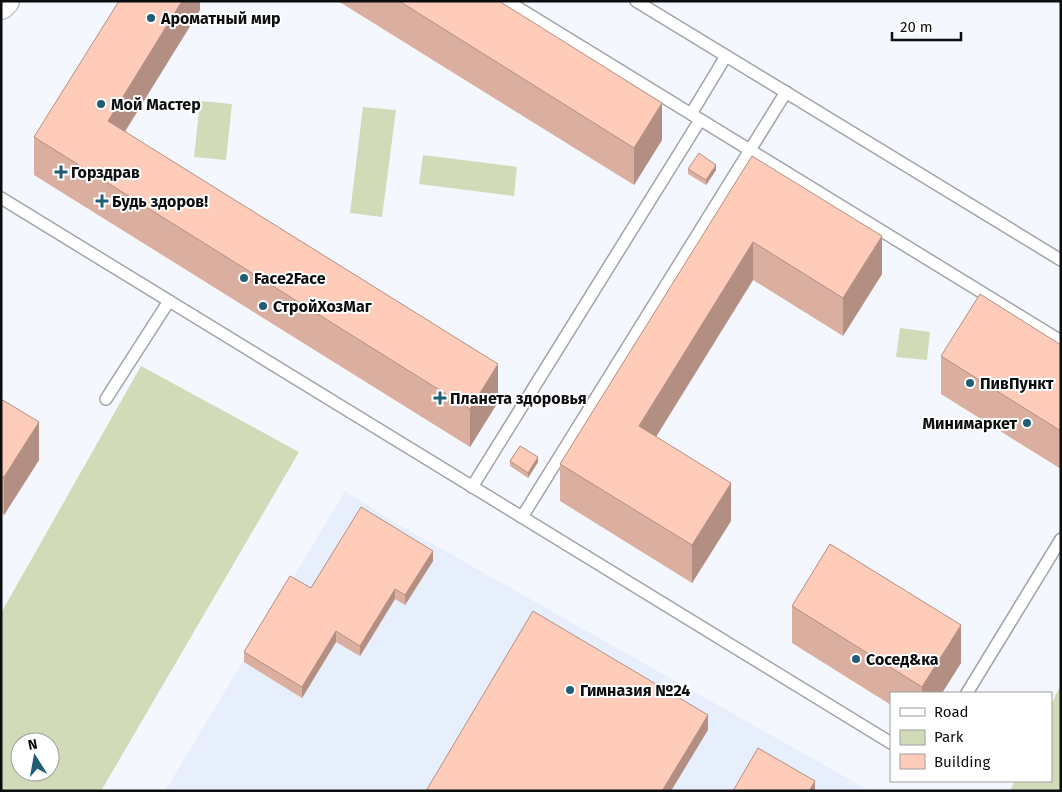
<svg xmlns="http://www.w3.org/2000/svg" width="1062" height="792" font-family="'Fira Sans',sans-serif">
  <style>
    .built { fill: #e7eefc }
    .green { fill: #d1dbb8; fill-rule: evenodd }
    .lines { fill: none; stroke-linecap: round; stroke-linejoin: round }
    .service-casing { stroke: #a1a4aa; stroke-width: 14 }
    .tertiary-casing { stroke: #a1a4aa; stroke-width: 30 }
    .service { stroke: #fff; stroke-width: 11 }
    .tertiary { stroke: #fff; stroke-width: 28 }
    .wall { fill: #dbafa0 }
    .shaded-wall { fill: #b28f82 }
    .building { fill: #ffccba; stroke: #b28f82 }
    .poi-dot { fill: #215e75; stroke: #fff; stroke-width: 2 }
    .labels { text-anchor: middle; stroke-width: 4; stroke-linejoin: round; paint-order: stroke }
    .poi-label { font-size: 16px; font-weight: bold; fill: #0c0d0f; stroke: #fff; text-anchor: start }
  </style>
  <rect width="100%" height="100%" fill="#f4f7fe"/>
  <path class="built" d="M345,491L392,521L870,791H165Z"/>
  <g class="green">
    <path d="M200,101L232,104L226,160L194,157Z"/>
    <path d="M363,107L396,110L382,217L350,213Z"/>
    <path d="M423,155L517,167L514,196L419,184Z"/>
    <path d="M900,328L930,332L927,360L896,357Z"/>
    <path d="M141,366L299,452L101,791H1V613ZM20,742H50V772H20Z"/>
    <path d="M1061,684V791H1010L1015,781H1051V705Z"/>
  </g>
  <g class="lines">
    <defs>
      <g id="service">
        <path d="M507,1L1061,341"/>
        <path d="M636,1L1061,260"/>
        <path d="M691,114L726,56"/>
        <path d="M1,198L891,743"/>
        <path d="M106,399L169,301"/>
        <path d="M472,487L700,120"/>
        <path d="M522,517L786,92"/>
        <path d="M967,693L1061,539"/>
      </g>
      <path id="tertiary" d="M1,5L5,1"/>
    </defs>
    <use href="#service" class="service-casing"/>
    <use href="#tertiary" class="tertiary-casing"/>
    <use href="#service" class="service"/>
    <use href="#tertiary" class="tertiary"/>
  </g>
  <g class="wall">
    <path d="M200,1V10L125,131L498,402L470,447L34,175V137Z"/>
    <path d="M338,1H499L662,140L634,185Z"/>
    <path d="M752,156L882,274L843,336L753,280L656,437L731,521L692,583L560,501V464Z"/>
    <path d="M688,169L716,170L706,185L688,174Z"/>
    <path d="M1061,345V469L941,394V356Z"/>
    <path d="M1,399L39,460L4,515L1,513Z"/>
    <path d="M510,461L538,462L528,478L510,466Z"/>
    <path d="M433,561L405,605L395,599L360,656L336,642L302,698L244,662V652L311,588Z"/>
    <path d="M792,606L961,663L942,693H891V705L792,643Z"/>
  </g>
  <g class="shaded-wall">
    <path d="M182,1H200V10L108,159V121Z"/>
    <path d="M662,103V140L634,185V148Z"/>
    <path d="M716,165V170L706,185V180Z"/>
    <path d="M882,236V274L843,336V298Z"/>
    <path d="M753,242V280L639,464V426Z"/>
    <path d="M498,364V402L470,447V409Z"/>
    <path d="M39,422V460L4,515V477Z"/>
    <path d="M538,457V462L528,478V473Z"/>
    <path d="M731,483V521L692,583V545Z"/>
    <path d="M433,551V561L405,605V595Z"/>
    <path d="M395,589V599L360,656V646Z"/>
    <path d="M961,625V663L942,693H922V687Z"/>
    <path d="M336,631V642L302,698V687Z"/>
    <path d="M708,715V730L671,791H662Z"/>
    <path d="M815,781V791H809Z"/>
  </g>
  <g class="building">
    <path d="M119,1H182L108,121L498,364L470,409L34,137Z"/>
    <path d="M399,1H499L662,103L634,148Z"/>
    <path d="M699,153L716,165L706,180L688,169Z"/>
    <path d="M752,156L882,236L843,298L753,242L639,426L731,483L692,545L560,464Z"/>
    <path d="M980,294L1061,345V431L941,356Z"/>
    <path d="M1,399L39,422L4,477L1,476Z"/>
    <path d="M520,446L538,457L528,473L510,461Z"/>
    <path d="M361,507L433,551L405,595L395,589L360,646L336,631L302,687L244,652L290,576L311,588Z"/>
    <path d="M830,544L961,625L922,687L792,606Z"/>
    <path d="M533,611L708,715L662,791H426Z"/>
    <path d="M758,748L815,781L809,791H733Z"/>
  </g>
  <g class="poi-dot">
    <circle cx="151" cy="18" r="5"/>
    <circle cx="101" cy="104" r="5"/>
    <path d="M58.5 164.5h5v5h5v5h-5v5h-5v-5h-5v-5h5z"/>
    <path d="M99.5 193.5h5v5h5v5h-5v5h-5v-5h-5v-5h5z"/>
    <circle cx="244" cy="278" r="5"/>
    <circle cx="263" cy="306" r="5"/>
    <circle cx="970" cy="383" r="5"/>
    <path d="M437.5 390.5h5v5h5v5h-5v5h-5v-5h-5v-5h5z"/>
    <circle cx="1027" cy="423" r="5"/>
    <circle cx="856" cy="659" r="5"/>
    <circle cx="570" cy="690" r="5"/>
  </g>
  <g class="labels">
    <g class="poi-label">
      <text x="161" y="24">Ароматный мир</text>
      <text x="111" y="110">Мой Мастер</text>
      <text x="71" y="178">Горздрав</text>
      <text x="112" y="207">Будь здоров!</text>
      <text x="254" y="284">Face2Face</text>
      <text x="273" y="312">СтройХозМаг</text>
      <text x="980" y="389">ПивПункт</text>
      <text x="450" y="404">Планета здоровья</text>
      <text x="1017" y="429" text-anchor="end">Минимаркет</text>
      <text x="866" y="665">Сосед&amp;ка</text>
      <text x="580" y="696">Гимназия №24</text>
    </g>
  </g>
  <rect width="1062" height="792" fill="none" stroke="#0c0d0f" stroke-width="5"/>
  <rect x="890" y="692" width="162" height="90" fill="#ffffff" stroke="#9e9e9f"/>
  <rect x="900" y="708" width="25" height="8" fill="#ffffff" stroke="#9e9e9f"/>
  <text x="934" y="717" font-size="15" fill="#0c0d0f">Road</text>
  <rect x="900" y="730" width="25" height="15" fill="#d1dbb8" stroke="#9e9e9f"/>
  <text x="934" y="742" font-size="15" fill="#0c0d0f">Park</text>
  <rect x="900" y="754" width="25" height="15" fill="#ffccba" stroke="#9e9e9f"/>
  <text x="934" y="767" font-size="15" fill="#0c0d0f">Building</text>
  <g transform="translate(35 757) rotate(349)"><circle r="24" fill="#ffffff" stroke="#9e9e9f"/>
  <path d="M0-4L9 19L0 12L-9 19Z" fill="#215e75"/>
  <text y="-8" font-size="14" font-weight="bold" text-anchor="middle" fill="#0c0d0f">N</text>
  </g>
  <path d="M892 32v8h69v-8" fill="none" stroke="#0c0d0f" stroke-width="2.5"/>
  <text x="900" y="32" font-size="15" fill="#0c0d0f" stroke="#ffffff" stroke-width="4" paint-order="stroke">20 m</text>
</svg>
